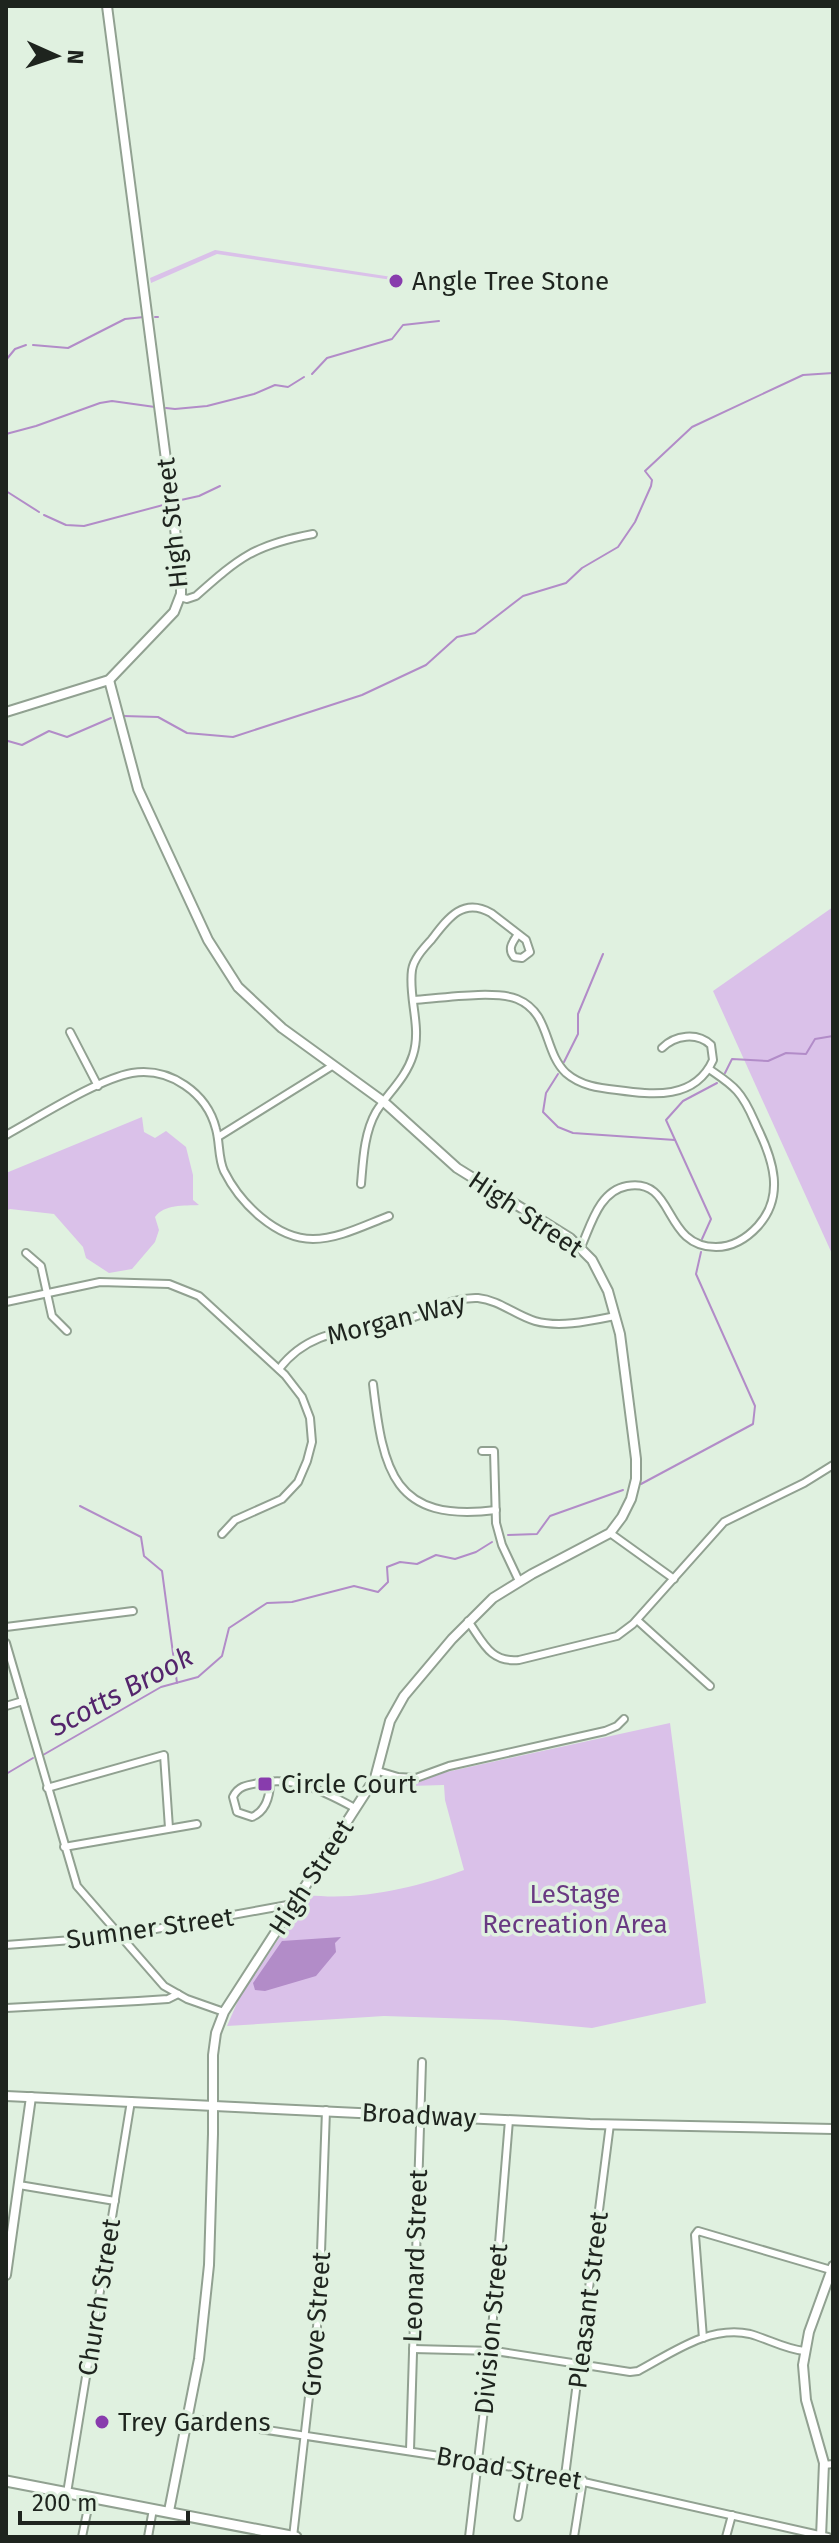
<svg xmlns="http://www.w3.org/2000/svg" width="839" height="2543" font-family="'Fira Sans',sans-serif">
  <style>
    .green { fill: #dac1e9 }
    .water { fill: #b28cc8 }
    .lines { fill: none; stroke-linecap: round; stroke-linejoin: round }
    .stream { stroke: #b28cc8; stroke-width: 2 }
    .minor-casing { stroke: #91a191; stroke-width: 10 }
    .tertiary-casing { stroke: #91a191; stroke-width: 12 }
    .secondary-casing { stroke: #91a191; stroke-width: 13 }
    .minor { stroke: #fff; stroke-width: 6 }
    .tertiary { stroke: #fff; stroke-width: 8 }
    .secondary { stroke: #fff; stroke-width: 9 }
    .poi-dot { fill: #883cad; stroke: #e0f1e0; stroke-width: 3 }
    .labels { text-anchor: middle; stroke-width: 7; stroke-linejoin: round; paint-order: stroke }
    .poi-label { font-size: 26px; fill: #1e241e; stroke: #e0f1e0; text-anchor: start }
    .street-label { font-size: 26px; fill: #1e241e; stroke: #e0f1e0 }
    .park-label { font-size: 26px; fill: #693982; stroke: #e0f1e0 }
    .water-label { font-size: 28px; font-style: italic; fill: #54246c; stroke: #e0f1e0 }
  </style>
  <rect width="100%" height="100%" fill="#e0f1e0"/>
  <g class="green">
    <path d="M215,250L392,277L396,275L398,285L392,286V280L217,254L151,283L150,278Z"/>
    <path d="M833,907V1256L713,991Z"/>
    <path d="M142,1117L144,1132L155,1138L166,1131L186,1147L193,1175V1200L199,1205C184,1206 164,1204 155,1217L159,1230L155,1242L132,1269L109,1273L86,1258L83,1247L54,1214L10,1209L6,1211V1173Z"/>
    <path d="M670,1723L706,2003L592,2028L505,2020L384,2016L227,2026L240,1996L308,1895C359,1901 415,1888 464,1870L445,1800L444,1785L376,1787L381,1781L416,1783L442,1773Z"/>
  </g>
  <path class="water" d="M341,1937L335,1943L336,1952L316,1976L265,1991L255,1990L253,1983L282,1941Z"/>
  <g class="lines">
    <g class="stream">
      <path d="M155,317H158"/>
      <path d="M33,345L68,348L125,319L144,317"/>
      <path d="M6,360L15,349L26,345"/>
      <path d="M312,374L327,358L392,339L403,325L439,321"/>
      <path d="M166,408L175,409L207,406L254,394L275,385L288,387L304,377"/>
      <path d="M6,434L36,426L100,403L112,401L155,407"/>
      <path d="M6,491L39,512"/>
      <path d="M181,500L199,496L220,486"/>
      <path d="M44,515L66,525L84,526L167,504"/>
      <path d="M123,716L158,717L187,733L233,737L362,695L426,665L457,637L475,633L523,596L566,583L582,568L618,547L635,522L651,486L652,480L645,471L692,427L803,375L833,373"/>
      <path d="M6,742L8,741L22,745L49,731L67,737L111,718"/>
      <path d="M564,1062L578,1034V1014L603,954"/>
      <path d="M725,1073L732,1059L768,1061L786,1053L806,1054L815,1039L833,1036"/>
      <path d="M558,1074L546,1093L543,1112L558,1127L573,1133L675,1140"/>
      <path d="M702,1239L711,1219L666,1120L683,1101L717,1083"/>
      <path d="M641,1484L753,1424L755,1406L696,1274L701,1252"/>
      <path d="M80,1506L141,1537L144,1556L162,1571L177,1683"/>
      <path d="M508,1535L537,1534L550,1516L623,1490"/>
      <path d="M43,1755L161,1687L198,1677L222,1656L229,1628L267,1603L292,1602L354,1586L378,1592L388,1582L387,1567L400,1562L417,1564L436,1555L455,1559L476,1552L492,1542"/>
      <path d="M6,1774L33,1758"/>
    </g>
    <defs>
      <g id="minor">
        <path d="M180,597L187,599L196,596C240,557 254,545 313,534"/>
        <path d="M414,1000C440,998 496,990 517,999C551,1013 543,1051 566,1073C581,1086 599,1088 617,1090C653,1095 695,1100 713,1060L711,1045C697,1032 675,1035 662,1048"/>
        <path d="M70,1032L98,1086"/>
        <path d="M6,1135C39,1117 98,1079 132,1073C170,1067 207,1093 216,1129C220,1143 218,1158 224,1171C240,1203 276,1239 313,1239C338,1239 365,1225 389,1216"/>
        <path d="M218,1137L332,1066"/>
        <path d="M361,1184C363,1161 364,1133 376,1112C388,1093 406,1078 413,1055C422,1027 408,998 412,970C414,958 424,948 432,939C448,918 463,897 491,913L526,940L530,952L522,958L514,957C507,948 513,942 518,934"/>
        <path d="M581,1247C591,1225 599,1191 627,1186C676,1177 662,1247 716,1247C733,1247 747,1238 758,1226C785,1196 773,1160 758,1129C752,1116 747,1102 737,1091C729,1082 719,1076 709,1069"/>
        <path d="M26,1253L41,1266L52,1316L67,1331"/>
        <path d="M6,1302L100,1282L169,1284L199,1296L285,1375L302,1397L310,1418L312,1442L307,1461L298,1482L282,1499L235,1520L222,1534"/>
        <path d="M279,1369C316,1321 364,1335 414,1317C436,1309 453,1297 478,1298C499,1300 515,1315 535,1321C560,1328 590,1321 615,1316"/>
        <path d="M373,1384C383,1471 393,1523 496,1510"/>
        <path d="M482,1451H494L496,1523L502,1545L519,1581"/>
        <path d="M610,1533L674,1579"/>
        <path d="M637,1620L710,1686"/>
        <path d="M468,1621C483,1642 490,1663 519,1660L617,1636L633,1624L724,1522L804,1483L833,1465"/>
        <path d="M6,1627L133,1611"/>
        <path d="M6,1643L77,1886L164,1986L187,1999L224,2012"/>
        <path d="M6,1706L23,1701"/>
        <path d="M378,1771L398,1777L416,1778L449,1766L605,1731L617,1726L624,1719"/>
        <path d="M270,1781C270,1797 266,1811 252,1817L237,1812L233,1797C238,1786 247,1785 259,1783C296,1776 323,1791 355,1808"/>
        <path d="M47,1788L164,1755L169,1828"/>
        <path d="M64,1847L197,1824"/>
        <path d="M6,1945L112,1937L293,1904"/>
        <path d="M6,2008L138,2001L168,1999L178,1994"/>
        <path d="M19,2185L115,2201"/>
        <path d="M703,2338L695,2235L698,2231L831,2270"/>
        <path d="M413,2349L495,2351L630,2372L638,2371C672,2353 709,2325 750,2334C768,2339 785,2349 804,2351"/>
        <path d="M187,2418L526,2469L828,2537"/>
        <path d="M410,2450L422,2062"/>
        <path d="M824,2465L833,2464"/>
        <path d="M565,2476L610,2124"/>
        <path d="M67,2493L131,2101"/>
        <path d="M518,2517L526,2469"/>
        <path d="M82,2537L90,2498"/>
        <path d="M148,2537L153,2509"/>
        <path d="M293,2537L319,2309L326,2110"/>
        <path d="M469,2537L489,2367L509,2120"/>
        <path d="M574,2537L583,2480"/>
        <path d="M726,2537L732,2515"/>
      </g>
      <g id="tertiary">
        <path d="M109,680L138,789L208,940L238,987L282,1028L384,1102L457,1168L570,1238L592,1260L608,1291L620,1334L636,1459V1479L631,1499L622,1517L610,1533L532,1574L493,1598L452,1639L404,1696L390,1721L375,1778L224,2012L216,2033L213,2055V2134L209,2265L199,2359L169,2511"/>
        <path d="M6,712L109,680L174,612L181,594V575L107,6"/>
        <path d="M6,2096L590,2124L833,2129"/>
        <path d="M6,2275L31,2097"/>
        <path d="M821,2537L824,2463L806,2400L803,2365L809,2332L833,2266"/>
      </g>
      <path id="secondary" d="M6,2481L296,2537"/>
    </defs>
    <use href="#minor" class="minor-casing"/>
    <use href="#tertiary" class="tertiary-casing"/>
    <use href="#secondary" class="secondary-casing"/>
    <use href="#minor" class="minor"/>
    <use href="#tertiary" class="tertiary"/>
    <use href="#secondary" class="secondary"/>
  </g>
  <g class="poi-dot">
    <circle cx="396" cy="281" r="8"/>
    <rect x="257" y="1776" width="16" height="16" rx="4"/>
    <circle cx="102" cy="2422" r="8"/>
  </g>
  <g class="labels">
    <g class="poi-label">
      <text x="412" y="290">Angle Tree Stone</text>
      <text x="281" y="1793">Circle Court</text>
      <text x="118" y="2431">Trey Gardens</text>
    </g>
    <g class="street-label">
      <text transform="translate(172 523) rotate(-96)" y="9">High Street</text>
      <text transform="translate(526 1214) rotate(34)" y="9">High Street</text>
      <text transform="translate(396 1319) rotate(-14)" y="9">Morgan Way</text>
      <text transform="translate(311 1877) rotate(-57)" y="9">High Street</text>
      <text transform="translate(150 1928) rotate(-8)" y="9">Sumner Street</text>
      <text transform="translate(419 2115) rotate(3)" y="9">Broadway</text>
      <text transform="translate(415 2256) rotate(-88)" y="9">Leonard Street</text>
      <text transform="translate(99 2297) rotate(-81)" y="9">Church Street</text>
      <text transform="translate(588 2300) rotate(-83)" y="9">Pleasant Street</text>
      <text transform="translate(316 2324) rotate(-86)" y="9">Grove Street</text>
      <text transform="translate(491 2329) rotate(-85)" y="9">Division Street</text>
      <text transform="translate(509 2468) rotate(10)" y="9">Broad Street</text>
    </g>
    <g class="park-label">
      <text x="575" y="1903">LeStage<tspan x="575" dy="30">Recreation Area</tspan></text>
    </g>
    <g class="water-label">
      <text transform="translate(121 1691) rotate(-28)" y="10">Scotts Brook</text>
    </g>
  </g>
  <rect width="839" height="2543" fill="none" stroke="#1e241e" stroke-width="16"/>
  <g transform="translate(56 56) rotate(93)" stroke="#e0f1e0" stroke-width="6" paint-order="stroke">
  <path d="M0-6L14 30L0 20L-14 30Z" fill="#1e241e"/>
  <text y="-12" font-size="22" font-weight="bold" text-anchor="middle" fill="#1e241e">N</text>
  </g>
  <path d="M20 2511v12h168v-12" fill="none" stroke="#1e241e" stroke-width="4"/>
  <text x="32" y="2511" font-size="24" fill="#1e241e" stroke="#e0f1e0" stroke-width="6" paint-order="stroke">200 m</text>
</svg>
